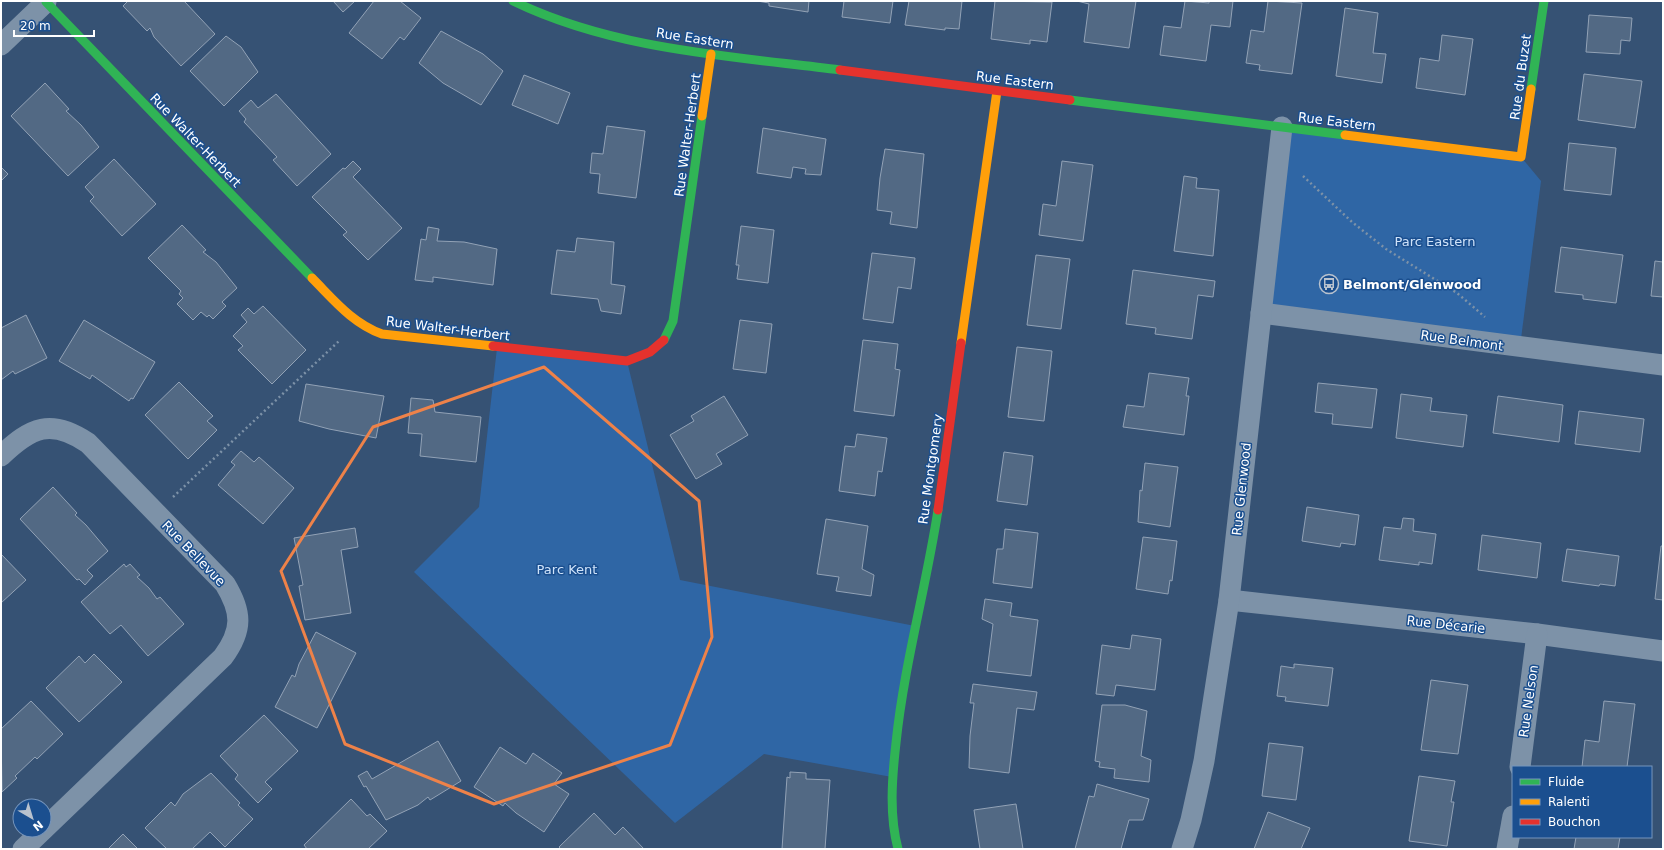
<svg xmlns="http://www.w3.org/2000/svg" width="1664" height="850" font-family="'DejaVu Sans',sans-serif">
  <style>
    .green { fill: #2f66a5 }
    .building { fill: #526984; stroke: #92a2b6 }
    .lines { fill: none; stroke-linecap: round; stroke-linejoin: round }
    .path { stroke: #7d92a8; stroke-width: 2.5; stroke-dasharray: 2 3; stroke-linecap: butt }
    .street { stroke: #7d92a8; stroke-width: 21 }
    .fast { stroke: #30b455; stroke-width: 9 }
    .slow { stroke: #ff9f0a; stroke-width: 9 }
    .jam { stroke: #e5322d; stroke-width: 9 }
    .marked { fill: none; stroke: #ee8249; stroke-width: 3; stroke-linejoin: round }
    .labels { text-anchor: middle; stroke-width: 3; stroke-linejoin: round; paint-order: stroke }
    .street-label { font-size: 13px; fill: #fff; stroke: #1b4f8f }
    .park-label { font-size: 13px; fill: #cfe3fa; stroke: #1b4f8f }
    .poi-label { font-size: 13px; font-weight: bold; fill: #fff; stroke: #1b4f8f; text-anchor: start }
  </style>
  <rect width="100%" height="100%" fill="#365274"/>
  <g class="green">
    <path d="M1282,127L1521,157L1541,181L1520,347L1261,313Z"/>
    <path d="M497,348L627,361L680,580L915,626L892,777L764,754L675,823L414,572L479,507Z"/>
  </g>
  <g class="building">
    <path d="M128,1H184L215,34L181,66L154,37L150,28L147,31L123,6Z"/>
    <path d="M333,1H355L343,12Z"/>
    <path d="M374,1H400L421,18L404,40L400,37L382,59L349,33Z"/>
    <path d="M757,1H809L808,12L769,6V3Z"/>
    <path d="M844,1H893L890,23L842,17Z"/>
    <path d="M909,1H962L959,29L945,28V30L905,25Z"/>
    <path d="M995,1L1052,2L1047,42L1030,40V44L991,39Z"/>
    <path d="M1077,1H1136L1129,48L1084,42L1089,4Z"/>
    <path d="M1185,1L1209,3V1H1233L1230,27L1211,25L1206,61L1160,55L1164,26L1181,28Z"/>
    <path d="M1268,1L1302,3L1292,74L1259,70L1260,65L1246,63L1251,30L1264,32Z"/>
    <path d="M1345,8L1378,13L1373,53L1386,54L1382,83L1336,76Z"/>
    <path d="M1589,15L1632,18L1630,41L1621,40L1620,54L1586,52Z"/>
    <path d="M441,31L483,54L503,71L481,105L443,83L419,63Z"/>
    <path d="M1442,35L1473,39L1465,95L1416,88L1420,58L1439,61Z"/>
    <path d="M226,36L241,47L258,72L224,106L190,71Z"/>
    <path d="M1584,74L1642,81L1635,128L1578,120Z"/>
    <path d="M524,75L570,93L558,124L512,105Z"/>
    <path d="M45,83L69,109L66,111L81,125L99,147L68,176L11,116Z"/>
    <path d="M276,94L331,154L297,186L273,160L277,157L244,122L246,119L239,111L251,100L258,108Z"/>
    <path d="M607,126L645,131L636,198L598,193L600,174L590,173L592,153L603,154Z"/>
    <path d="M763,128L826,139L821,175L805,174L806,169L793,167L791,178L757,173Z"/>
    <path d="M1569,143L1616,148L1611,195L1564,190Z"/>
    <path d="M885,149L924,154L917,228L890,224L892,212L877,210L880,178Z"/>
    <path d="M114,159L156,204L122,236L90,201L94,197L85,187Z"/>
    <path d="M353,161L361,169L353,177L402,228L368,260L343,235L347,232L312,197L343,168L345,169Z"/>
    <path d="M1062,161L1093,165L1083,241L1039,235L1043,204L1056,206Z"/>
    <path d="M1,167L8,174L1,181Z"/>
    <path d="M1184,176L1197,178L1196,188L1219,190L1213,256L1174,251Z"/>
    <path d="M182,225L206,250L203,252L216,262L237,288L222,302L226,306L213,319L209,315L207,317L201,312L193,320L177,304L183,298L179,294L181,291L148,258Z"/>
    <path d="M741,226L774,230L768,283L737,279L739,265H736Z"/>
    <path d="M428,227L439,229L437,241L464,242L497,249L493,285L433,277V282L415,280L421,239L426,240Z"/>
    <path d="M577,238L614,242L611,284L625,286L621,314L601,311L598,299L551,294L557,250L575,252Z"/>
    <path d="M1561,247L1623,255L1616,303L1583,299V295L1555,292Z"/>
    <path d="M872,253L915,258L911,289L898,287L893,323L863,319Z"/>
    <path d="M1036,255L1070,259L1061,329L1027,325Z"/>
    <path d="M1655,261L1663,262V297L1651,296Z"/>
    <path d="M1133,270L1215,281L1213,297L1198,295L1192,339L1155,334L1156,328L1126,324Z"/>
    <path d="M263,306L306,350L272,384L238,350L243,346L233,336L247,322L241,315L248,308L254,314Z"/>
    <path d="M26,315L47,358L15,374L13,371L1,380V328Z"/>
    <path d="M84,320L155,362L133,399L131,398L129,401L92,375L90,379L59,361Z"/>
    <path d="M740,320L772,324L766,373L733,369Z"/>
    <path d="M863,340L898,344L895,369L900,370L894,416L854,411Z"/>
    <path d="M1017,347L1052,351L1044,421L1008,417Z"/>
    <path d="M1149,373L1189,378L1186,396H1189L1184,435L1123,427L1127,405L1144,407Z"/>
    <path d="M179,382L213,416L207,421L217,430L188,459L145,415Z"/>
    <path d="M1318,383L1377,389L1372,428L1332,424L1333,414L1315,412Z"/>
    <path d="M306,384L384,396L376,438L329,429L299,421Z"/>
    <path d="M1401,394L1432,398L1430,411L1467,415L1463,447L1396,438Z"/>
    <path d="M724,396L748,435L716,454L722,464L696,479L670,435L694,421L691,416Z"/>
    <path d="M1498,396L1563,405L1559,442L1493,433Z"/>
    <path d="M411,398L433,400L435,412L481,417L476,462L420,456L422,434L408,433Z"/>
    <path d="M1579,411L1644,419L1640,452L1575,444Z"/>
    <path d="M857,434L887,438L882,472L878,471L875,496L839,491L845,446L855,447Z"/>
    <path d="M241,451L254,462L259,457L294,488L263,524L218,485L235,465L231,462Z"/>
    <path d="M1004,452L1033,456L1027,505L997,501Z"/>
    <path d="M1145,463L1178,467L1170,527L1138,522L1140,490L1142,491Z"/>
    <path d="M53,487L77,513L75,515L86,525L108,551L87,570L93,576L85,585L79,579L77,580L20,519Z"/>
    <path d="M1307,507L1359,515L1355,545L1341,543L1340,547L1302,541Z"/>
    <path d="M1403,518L1414,519L1413,531L1436,534L1432,564L1419,562V565L1379,560L1384,527L1401,529Z"/>
    <path d="M826,519L868,526L862,569L874,575L871,596L836,591L839,577L817,574Z"/>
    <path d="M355,528L358,547L341,550L351,613L305,620L299,586L303,585L294,538Z"/>
    <path d="M1005,529L1038,533L1032,588L993,583L997,549H1003Z"/>
    <path d="M1482,535L1541,543L1537,578L1478,570Z"/>
    <path d="M1143,537L1177,541L1172,581L1170,580L1168,594L1136,589Z"/>
    <path d="M1661,546H1663V600L1655,599Z"/>
    <path d="M1567,549L1619,556L1615,586L1600,584L1599,586L1562,581Z"/>
    <path d="M1,554L26,580L1,603Z"/>
    <path d="M124,564L126,567L130,564L140,575L137,577L149,588L157,599L160,597L184,624L148,656L121,625L110,634L81,602Z"/>
    <path d="M985,599L1012,603L1010,616L1038,620L1031,676L987,671L993,624L982,619Z"/>
    <path d="M316,632L356,653L317,728L275,707L292,675L295,677L299,664Z"/>
    <path d="M1132,635L1161,639L1155,690L1116,685L1114,696L1096,694L1102,645L1130,649Z"/>
    <path d="M94,654L122,682L79,722L46,688L79,656L85,663Z"/>
    <path d="M1294,664L1333,668L1328,706L1285,701L1286,697L1277,696L1281,666L1294,668Z"/>
    <path d="M1431,680L1468,685L1458,754L1421,750Z"/>
    <path d="M973,684L1037,692L1034,710L1017,708L1009,773L969,768L970,736L974,703H970Z"/>
    <path d="M31,701L63,734L37,759L35,757L15,776L17,778L2,792L1,729Z"/>
    <path d="M1604,701L1635,704L1627,767H1582L1585,740L1599,742Z"/>
    <path d="M1102,705H1125L1147,711L1141,756L1151,760L1149,782L1114,778L1115,769L1099,767L1100,762L1095,761Z"/>
    <path d="M264,715L298,751L265,782L272,789L258,803L235,779L238,775L220,756Z"/>
    <path d="M438,741L461,781L430,800L428,797L418,805L386,820L366,786L364,787L358,776L367,771L372,779Z"/>
    <path d="M1269,743L1303,747L1296,800L1262,796Z"/>
    <path d="M500,747L526,764L533,753L562,773L554,784L569,794L544,832L516,813L505,803L503,806L474,787Z"/>
    <path d="M790,772L806,773V779L830,780L825,849H782L787,777L790,778Z"/>
    <path d="M211,773L240,803L238,805L253,819L225,847L210,832L192,849H167L145,828L171,802L175,806L183,794Z"/>
    <path d="M1419,776L1455,781L1451,802H1454L1447,846L1409,841Z"/>
    <path d="M1097,784L1149,799L1143,820H1129L1121,849H1075L1089,796L1094,797Z"/>
    <path d="M351,799L367,816L370,814L387,831L368,849H307L304,845Z"/>
    <path d="M1016,804L1023,849H980L974,810Z"/>
    <path d="M1268,812L1310,828L1301,849H1254Z"/>
    <path d="M594,813L615,835L623,827L644,849H561L559,847Z"/>
    <path d="M123,834L138,849H108Z"/>
    <path d="M1576,837H1620L1618,849H1574Z"/>
  </g>
  <g class="lines">
    <g class="path">
      <path d="M1303,176L1352,222L1386,249L1457,293L1485,317"/>
      <path d="M173,497L339,341"/>
    </g>
    <g class="street">
      <path d="M1,45L46,2"/>
      <path d="M1261,313L1663,365"/>
      <path d="M1,456C31,427 51,418 88,443L225,584C242,612 243,630 223,657L44,829"/>
      <path d="M1229,600L1537,634L1663,651"/>
      <path d="M1520,767L1537,634"/>
      <path d="M23,849L43,830"/>
      <path d="M1182,849L1191,820L1204,761L1229,600L1282,127"/>
      <path d="M1507,849L1513,816"/>
    </g>
    <g class="fast">
      <path d="M47,1L46,2L312,278"/>
      <path d="M513,1C614,50 730,56 840,70"/>
      <path d="M1531,89L1544,1"/>
      <path d="M1070,100L1345,135"/>
      <path d="M664,340L673,321L702,116"/>
      <path d="M898,849C889,815 892,778 896,743C904,665 926,588 938,510"/>
    </g>
    <g class="slow">
      <path d="M702,116L711,54"/>
      <path d="M1345,135L1521,157L1531,89"/>
      <path d="M312,278C334,300 352,323 382,334L493,346"/>
      <path d="M961,343L997,91"/>
    </g>
    <g class="jam">
      <path d="M840,70L1070,100"/>
      <path d="M493,346L627,361L650,352L664,340"/>
      <path d="M938,510L961,343"/>
    </g>
  </g>
  <path class="marked" d="M544,367L699,501L712,637L670,745L494,804L345,744L281,571L373,427Z"/>
  <defs>
    <symbol id="bus-ring" viewBox="-11 -11 22 22"><circle r="9.5" fill="#1b4f8f" stroke="#b9c2ce" stroke-width="1.5"/><path d="M-5-6H5V4H4V6H2V4H-2V6H-4V4H-5ZM-3.5-4V0h7V-4ZM-3.5 1.2v1.5H-2V1.2ZM2 1.2v1.5H3.5V1.2Z" fill="#b9c2ce"/></symbol>
  </defs>
  <g fill-rule="evenodd">
    <use href="#bus-ring" x="1318" y="273" width="22" height="22"/>
  </g>
  <g class="labels">
    <g class="street-label">
      <text transform="translate(695 38) rotate(9)" y="5">Rue Eastern</text>
      <text transform="translate(1520 77) rotate(-82)" y="5">Rue du Buzet</text>
      <text transform="translate(1015 80) rotate(7)" y="5">Rue Eastern</text>
      <text transform="translate(1337 121) rotate(7)" y="5">Rue Eastern</text>
      <text transform="translate(687 135) rotate(-82)" y="5">Rue Walter-Herbert</text>
      <text transform="translate(196 140) rotate(46)" y="5">Rue Walter-Herbert</text>
      <text transform="translate(448 328) rotate(7)" y="5">Rue Walter-Herbert</text>
      <text transform="translate(1462 340) rotate(8)" y="5">Rue Belmont</text>
      <text transform="translate(930 469) rotate(-82)" y="5">Rue Montgomery</text>
      <text transform="translate(1241 489) rotate(-84)" y="5">Rue Glenwood</text>
      <text transform="translate(194 553) rotate(46)" y="5">Rue Bellevue</text>
      <text transform="translate(1446 624) rotate(6)" y="5">Rue Décarie</text>
      <text transform="translate(1528 701) rotate(-82)" y="5">Rue Nelson</text>
    </g>
    <g class="park-label">
      <text x="1435" y="246">Parc Eastern</text>
      <text x="567" y="574">Parc Kent</text>
    </g>
    <g class="poi-label">
      <text x="1343" y="289">Belmont/Glenwood</text>
    </g>
  </g>
  <rect width="1664" height="850" fill="none" stroke="#ffffff" stroke-width="4"/>
  <rect x="1512" y="766" width="140" height="72" fill="#1b4f8f" stroke="#7695bc"/>
  <rect x="1520" y="779" width="20" height="6" fill="#30b455" stroke="#7695bc"/>
  <text x="1548" y="786" font-size="12" fill="#ffffff">Fluide</text>
  <rect x="1520" y="799" width="20" height="6" fill="#ff9f0a" stroke="#7695bc"/>
  <text x="1548" y="806" font-size="12" fill="#ffffff">Ralenti</text>
  <rect x="1520" y="819" width="20" height="6" fill="#e5322d" stroke="#7695bc"/>
  <text x="1548" y="826" font-size="12" fill="#ffffff">Bouchon</text>
  <g transform="translate(32 818) rotate(142)"><circle r="19" fill="#1b4f8f" stroke="#7695bc"/>
  <path d="M0-3L7 15L0 10L-7 15Z" fill="#b9c2ce"/>
  <text y="-6" font-size="11" font-weight="bold" text-anchor="middle" fill="#ffffff">N</text>
  </g>
  <path d="M14 30v6h80v-6" fill="none" stroke="#ffffff" stroke-width="2"/>
  <text x="20" y="30" font-size="12" fill="#ffffff" stroke="#1b4f8f" stroke-width="3" paint-order="stroke">20 m</text>
</svg>
